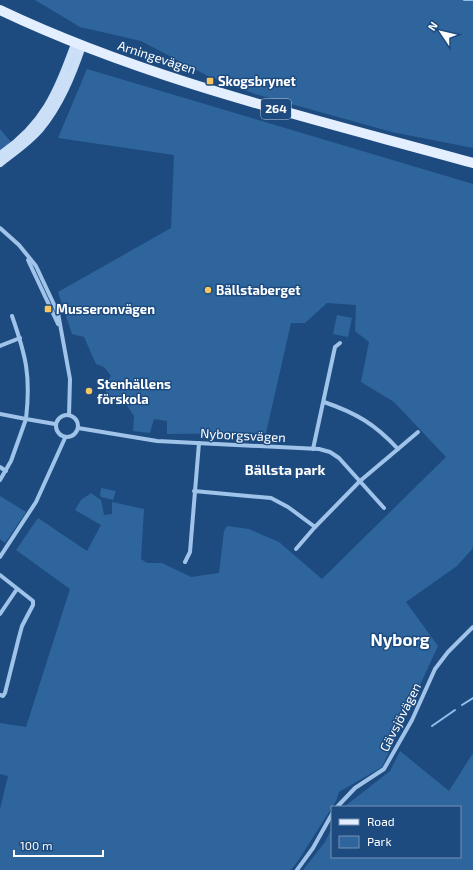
<svg xmlns="http://www.w3.org/2000/svg" width="473" height="870" font-family="'Exo 2',sans-serif">
  <style>
    .green { fill: #2f659d }
    .lines { fill: none; stroke-linecap: round; stroke-linejoin: round }
    .stream { stroke: #93bfea; stroke-width: 2 }
    .street { stroke: #a0c3e9; stroke-width: 4 }
    .secondary { stroke: #cbdff7; stroke-width: 8 }
    .primary { stroke: #e3eefe; stroke-width: 10 }
    .poi-dot { fill: #f9c65e; stroke: #1d4b7f; stroke-width: 1.5 }
    .labels { text-anchor: middle; stroke-width: 3; stroke-linejoin: round; paint-order: stroke }
    .shield { fill: #1d4b7f; stroke: #bbc9d9; stroke-width: 1 }
    .shield-label { font-size: 12px; font-weight: bold; fill: #fff }
    .street-label { font-size: 13px; fill: #fff; stroke: #1d4b7f }
    .poi-label { font-size: 13px; font-weight: bold; fill: #fff; stroke: #1d4b7f; text-anchor: start }
    .neighbourhood-label { font-size: 14px; font-weight: bold; fill: #fff; stroke: #1d4b7f }
    .district-label { font-size: 17px; font-weight: bold; fill: #fff; stroke: #1d4b7f }
  </style>
  <rect width="100%" height="100%" fill="#1d4b7f"/>
  <g class="green">
    <path d="M35,0H473V148L392,132L255,94L208,76L141,41L80,27Z"/>
    <path d="M87,69L473,184V548L457,566L406,602L438,646L382,767L339,792L336,801L298,861L291,870H0V809L8,776L0,774V723L26,727L70,589L16,550L38,518L87,551L101,525L75,510L81,500L91,493L101,500L104,515L112,514V502L144,509L141,559L147,563H162L191,577L219,573L224,531L227,526L249,529L279,542L322,579L446,457L394,402L361,382L369,342L355,331L356,305L327,303L305,323H291L266,433L167,434V421L154,419L150,433L133,431L134,416L123,400L113,401L106,392V384L111,376L104,367L96,364L84,337L72,334L58,292L171,228L174,155L58,138Z"/>
    <path d="M0,129L11,142L0,151Z"/>
    <path d="M337,315L352,318L348,337L333,334Z"/>
    <path d="M101,488L116,491L113,500L101,497L100,495Z"/>
    <path d="M0,496L26,512L5,543L0,539Z"/>
    <path d="M400,751L449,791L473,753V870H303L325,842L332,828V857H460V807H344L390,771Z"/>
  </g>
  <g class="lines">
    <g class="stream">
      <path d="M464,0H473"/>
      <path d="M462,705L473,698"/>
      <path d="M432,726L455,710"/>
    </g>
    <g class="street">
      <path d="M0,228L19,245L36,266L58,313L70,379L69,415"/>
      <path d="M28,260L58,324"/>
      <path d="M12,316C26,356 31,376 26,419L55,424"/>
      <path d="M0,346L20,338"/>
      <path d="M0,414L26,419L11,461L0,480"/>
      <circle cx="67" cy="426" r="11"/>
      <path d="M78,428L157,441L319,449L330,452L339,458L384,508"/>
      <path d="M313,449L335,347L340,343"/>
      <path d="M398,449L418,432"/>
      <path d="M0,467L6,471"/>
      <path d="M194,491L271,498L288,507L315,527L360,481L398,449C375,424 356,413 324,402"/>
      <path d="M296,549L315,527"/>
      <path d="M0,557L36,502L65,438"/>
      <path d="M185,562L190,552L199,443"/>
      <path d="M0,575L33,601V605L22,626L19,637L5,693L3,696L0,695"/>
      <path d="M0,614L17,589"/>
      <path d="M337,807L355,788L384,769L412,720L435,669L448,652L473,627"/>
      <path d="M297,870L313,848L332,814"/>
    </g>
    <g class="secondary">
      <path d="M0,155C45,125 57,92 75,44"/>
      <path d="M0,163C14,152 29,142 40,129C60,105 72,75 82,46"/>
    </g>
    <path class="primary" d="M0,10C149,81 315,119 473,163"/>
  </g>
  <g class="poi-dot">
    <rect x="206" y="77" width="8" height="8" rx="2"/>
    <circle cx="208" cy="290" r="4"/>
    <rect x="44" y="305" width="8" height="8" rx="2"/>
    <circle cx="89" cy="391" r="4"/>
  </g>
  <g class="labels">
    <rect class="shield" x="261" y="99" width="30" height="20" rx="3"/>
    <g class="shield-label">
      <text x="276" y="113">264</text>
    </g>
    <g class="street-label">
      <text transform="translate(157 57) rotate(18)" y="5">Arningevägen</text>
      <text transform="translate(243 435) rotate(3)" y="5">Nyborgsvägen</text>
      <text transform="translate(400 717) rotate(-63)" y="5">Gävsjövägen</text>
    </g>
    <g class="poi-label">
      <text x="218" y="86">Skogsbrynet</text>
      <text x="216" y="295">Bällstaberget</text>
      <text x="56" y="314">Musseronvägen</text>
      <text x="97" y="389">Stenhällens<tspan x="97" dy="15">förskola</tspan></text>
    </g>
    <g class="neighbourhood-label">
      <text x="285" y="475">Bällsta park</text>
    </g>
    <g class="district-label">
      <text x="400" y="646">Nyborg</text>
    </g>
  </g>
  <rect x="331" y="806" width="130" height="52" fill="#1d4b7f" stroke="#7793b2"/>
  <rect x="339" y="819" width="20" height="6" fill="#e3eefe" stroke="#7793b2"/>
  <text x="367" y="826" font-size="12" fill="#ffffff">Road</text>
  <rect x="339" y="836" width="20" height="12" fill="#2f659d" stroke="#7793b2"/>
  <text x="367" y="846" font-size="12" fill="#ffffff">Park</text>
  <g transform="translate(441 32) rotate(305)" stroke="#1d4b7f" stroke-width="3" paint-order="stroke">
  <path d="M0-3L7 15L0 10L-7 15Z" fill="#ffffff"/>
  <text y="-6" font-size="11" font-weight="bold" text-anchor="middle" fill="#ffffff">N</text>
  </g>
  <path d="M14 850v6h89v-6" fill="none" stroke="#ffffff" stroke-width="2"/>
  <text x="20" y="850" font-size="12" fill="#ffffff" stroke="#1d4b7f" stroke-width="3" paint-order="stroke">100 m</text>
</svg>
